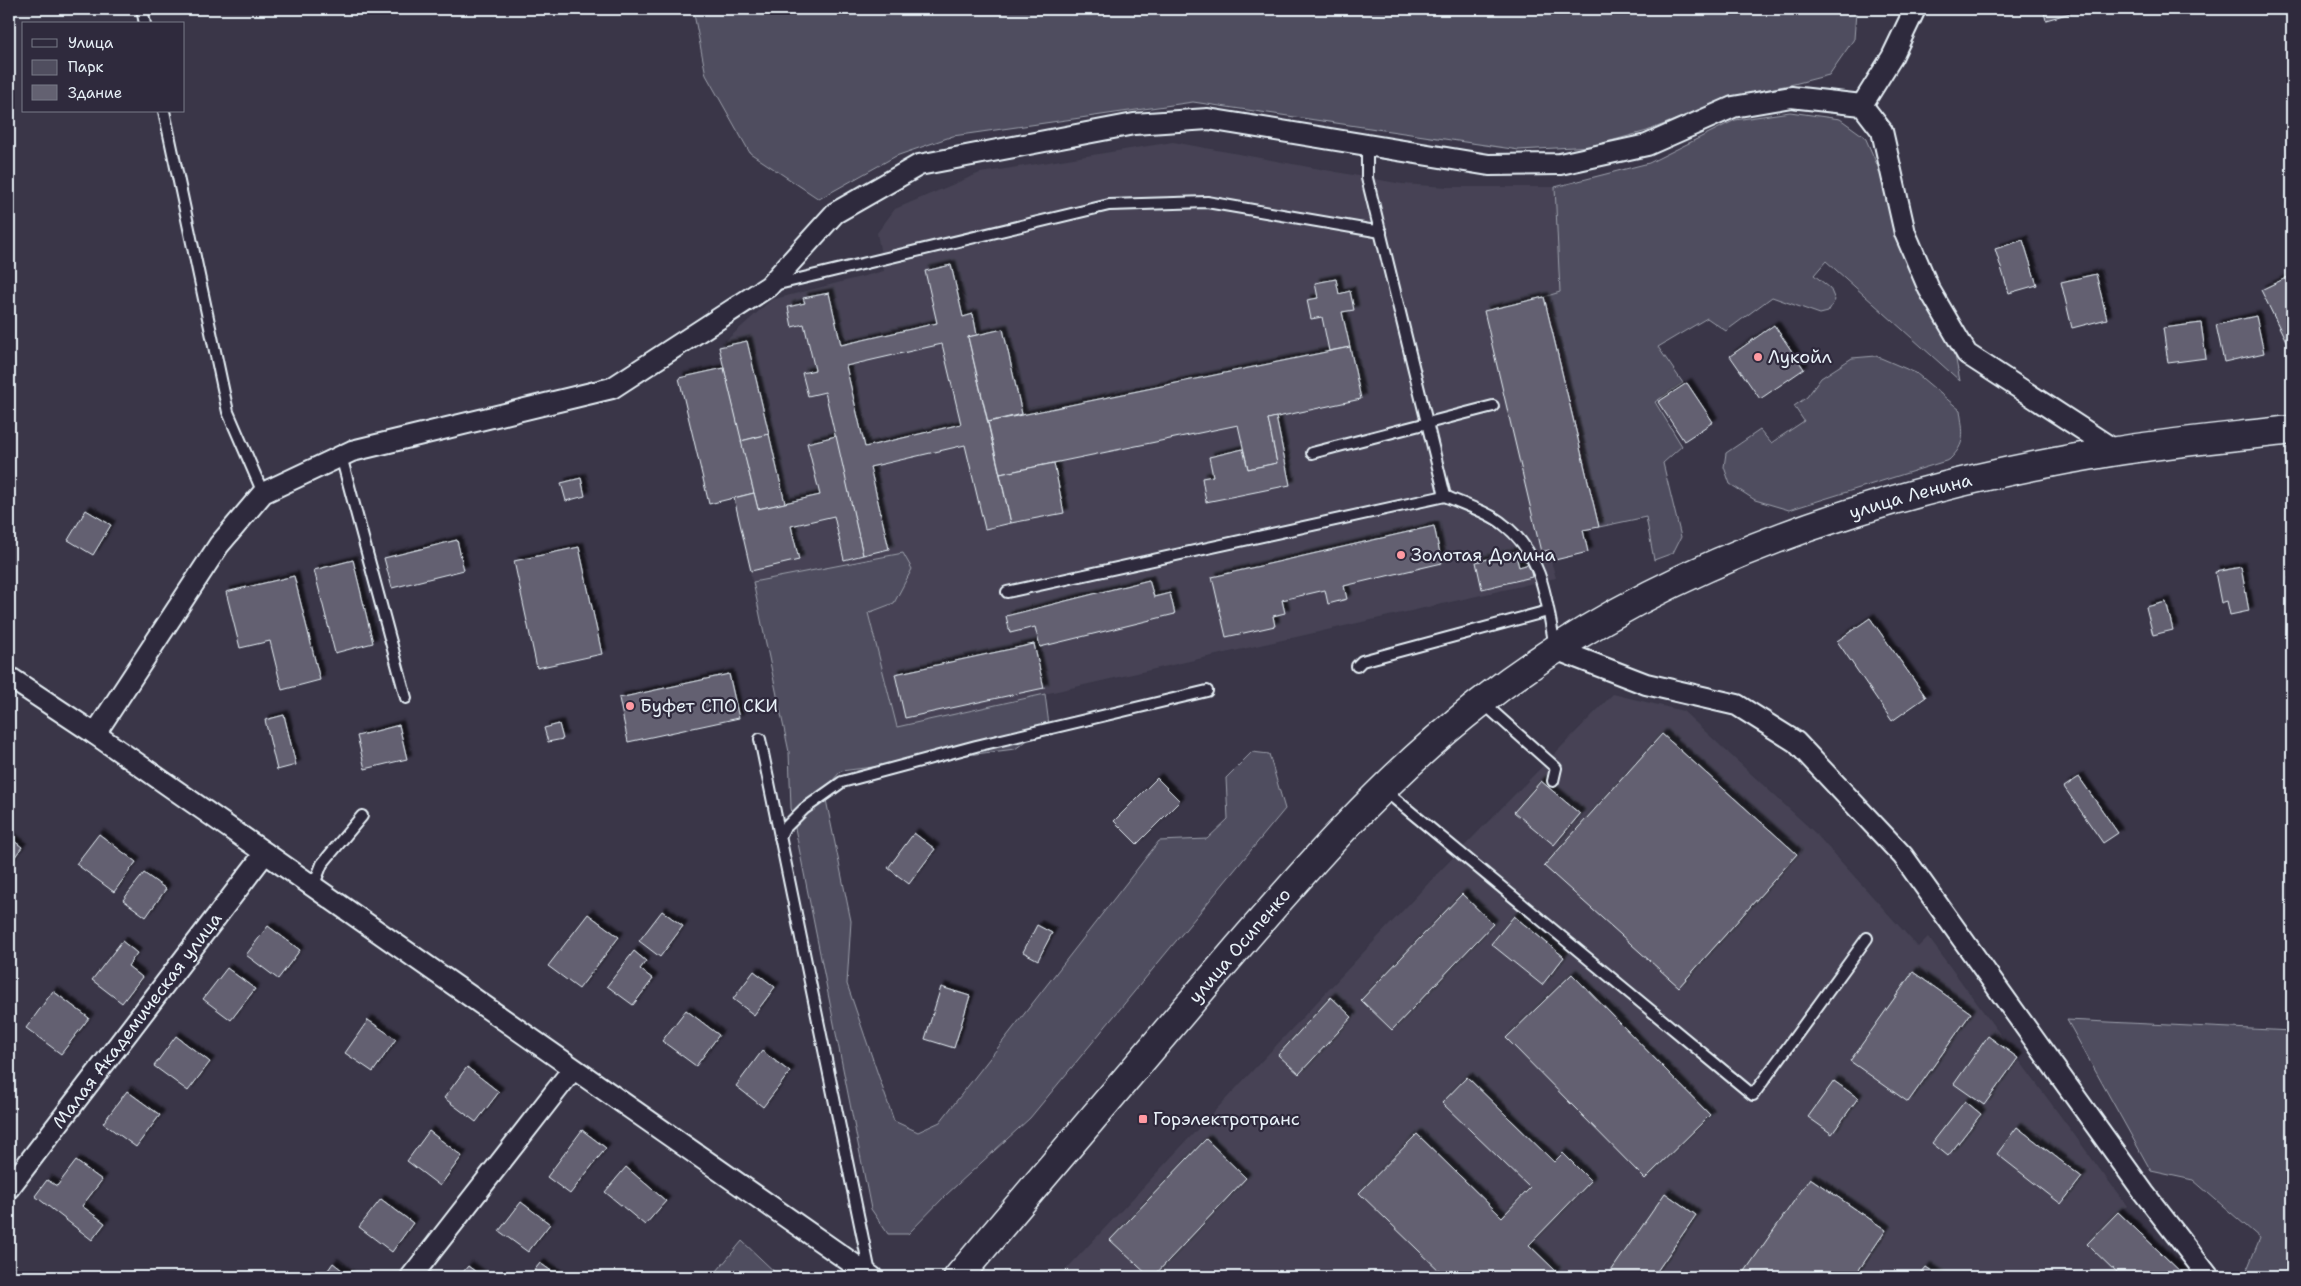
<svg xmlns="http://www.w3.org/2000/svg" width="2301" height="1286" font-family="'Shantell Sans',sans-serif">
  <style>
    .built { fill: #464354 }
    .green { fill: #504e5f; stroke: #9ca0ac }
    .building { fill: #636171; stroke: #e8f1f8; fill-rule: evenodd; filter: url(#shadow) }
    .lines { fill: none; stroke-linecap: round; stroke-linejoin: round }
    .lane-casing { stroke: #e8f1f8; stroke-width: 14 }
    .street-casing { stroke: #e8f1f8; stroke-width: 24 }
    .secondary-casing { stroke: #e8f1f8; stroke-width: 31 }
    .lane { stroke: #2f2a3d; stroke-width: 10 }
    .street { stroke: #2f2a3d; stroke-width: 20 }
    .secondary { stroke: #2f2a3d; stroke-width: 28 }
    .poi-dot { fill: #ff9aa2; stroke: #2f2a3d; stroke-width: 2 }
    .labels { text-anchor: middle; stroke-width: 4.5; stroke-linejoin: round; paint-order: stroke }
    .poi-label { font-size: 18px; fill: #e8f1f8; stroke: #2f2a3d; text-anchor: start }
    .street-label { font-size: 18px; fill: #e8f1f8; stroke: #2f2a3d }
  </style>
  <defs>
    <filter id="shadow"><feDropShadow dx="4.5" dy="-4.5" stdDeviation="1" flood-color="#0009"/></filter>
  </defs>
  <rect width="100%" height="100%" fill="#3a3648"/>
  <filter id="ink" filterUnits="userSpaceOnUse"><feTurbulence type="fractalNoise" baseFrequency=".02" numOctaves="2"/><feDisplacementMap in="SourceGraphic" scale="10" xChannelSelector="R" yChannelSelector="G"/><feConvolveMatrix kernelMatrix="1 2 1 2 8 2 1 2 1" color-interpolation-filters="sRGB"/></filter>
  <g filter="url(#ink)">
    <g class="built">
      <path d="M1173,142L1402,184L1448,187H1555L1561,293L1545,297L1599,527L1583,530L1588,552L1551,561L1556,578L789,752L734,498L679,378L724,368L719,347L771,300L884,271L877,233L895,209L980,173Z"/>
      <path d="M1613,694L1683,711L1815,833L1918,947L1928,937L2127,1206L2118,1212L2186,1277H1059L1439,872Z"/>
    </g>
    <g class="green">
      <path d="M693,9H1855L1856,12L1854,39L1829,75L1794,84L1734,96L1647,131L1592,146L1519,150L1193,102L953,136L896,156L819,199L750,153L706,75Z"/>
      <path d="M1790,112L1840,119L1865,137L1882,176L1894,235L1955,355L1960,381L1826,261L1814,275L1830,288L1835,300L1828,312L1820,314L1772,297L1726,331L1707,318L1658,347L1683,383L1655,402L1682,446L1663,463L1681,537L1673,553L1654,560L1646,517L1599,527L1544,297L1560,292L1555,187L1649,163L1735,120Z"/>
      <path d="M1876,356L1916,373L1960,410C1963,433 1967,443 1949,460L1789,510L1755,500L1730,484L1724,467L1726,453L1760,430L1771,443L1804,421L1794,406L1807,397L1821,378L1852,358Z"/>
      <path d="M903,553L912,569L894,603L868,613L897,727L1045,694L1049,725L1015,749L841,771L824,790L851,921L847,984L894,1121L918,1132L940,1122L1159,841L1207,839L1228,819L1226,778L1252,752L1269,754L1285,809L1030,1118L946,1195L908,1234H888L871,1209L791,808L789,752L753,582Z"/>
      <path d="M2067,1020L2292,1031V1277H2244L2260,1238L2193,1180L2151,1171Z"/>
      <path d="M742,1241L780,1277H712Z"/>
    </g>
    <g class="building">
      <path d="M2043,9H2080L2081,10L2046,20Z"/>
      <path d="M2023,240L2037,285L2009,293L1995,249Z"/>
      <path d="M951,265L963,317L973,314L977,335L968,337L1011,523L985,529L965,445L870,467L889,549L863,555L825,392L808,396L802,373L815,370L804,324L792,327L788,307L805,303L803,298L829,293L841,345L937,323L925,271ZM942,344L961,424L865,447L846,366Z"/>
      <path d="M2096,274L2107,319L2072,328L2061,282Z"/>
      <path d="M2292,275V340L2287,343L2261,290Z"/>
      <path d="M1336,279L1339,294L1350,291L1354,310L1342,312L1350,347L1329,351L1322,317L1311,319L1307,300L1318,298L1315,283Z"/>
      <path d="M1544,297L1599,527L1583,530L1588,552L1551,561L1549,550L1541,552L1484,311Z"/>
      <path d="M2256,316L2264,353L2224,362L2216,325Z"/>
      <path d="M2201,323L2206,358L2168,363L2163,328Z"/>
      <path d="M1774,325L1804,369L1760,399L1730,356Z"/>
      <path d="M1003,329L1022,414L988,422L968,337Z"/>
      <path d="M747,341L769,434L741,441L719,347Z"/>
      <path d="M1350,347L1361,399L1268,419L1277,463L1248,469L1238,425L1000,474L988,422Z"/>
      <path d="M724,368L754,493L709,504L679,378Z"/>
      <path d="M1687,383L1713,422L1684,441L1658,402Z"/>
      <path d="M1276,417L1290,485L1206,502L1202,478L1213,476L1209,457L1243,449L1248,469L1277,463L1268,419Z"/>
      <path d="M769,434L785,503L758,509L741,441Z"/>
      <path d="M836,436L863,555L844,560L834,516L791,526L799,560L751,571L734,498L754,493L758,509L820,495L807,443Z"/>
      <path d="M1054,463L1064,513L1011,523L1000,474Z"/>
      <path d="M581,478L585,496L566,501L561,483Z"/>
      <path d="M86,510L111,525L93,555L68,540Z"/>
      <path d="M1434,526L1442,563L1344,586L1347,599L1328,604L1325,590L1282,600L1285,613L1273,616L1275,626L1226,637L1212,577Z"/>
      <path d="M457,540L464,570L392,588L384,558Z"/>
      <path d="M579,547L602,654L537,668L514,561Z"/>
      <path d="M1515,552L1519,567L1529,564L1532,577L1482,589L1476,562Z"/>
      <path d="M353,560L373,643L335,653L314,570Z"/>
      <path d="M2241,567L2249,611L2230,615L2227,601L2221,603L2215,572Z"/>
      <path d="M294,576L320,680L282,690L270,641L240,648L226,592Z"/>
      <path d="M2289,577H2292V614Z"/>
      <path d="M1149,580L1154,597L1170,593L1175,614L1040,647L1035,627L1010,633L1006,616Z"/>
      <path d="M2166,602L2173,630L2153,635L2146,607Z"/>
      <path d="M1870,618L1926,697L1892,721L1837,641Z"/>
      <path d="M1034,644L1044,688L905,718L895,674Z"/>
      <path d="M729,674L739,718L628,742L619,698Z"/>
      <path d="M284,715L296,765L277,770L265,720Z"/>
      <path d="M559,724L563,739L548,742L544,728Z"/>
      <path d="M399,725L407,759L365,769L357,736Z"/>
      <path d="M1662,734L1797,854L1679,987L1544,866Z"/>
      <path d="M2079,777L2118,833L2103,843L2064,787Z"/>
      <path d="M1157,778L1180,801L1137,844L1114,821Z"/>
      <path d="M1541,781L1580,814L1554,845L1514,812Z"/>
      <path d="M914,833L935,849L909,884L888,868Z"/>
      <path d="M99,834L136,862L114,892L76,864Z"/>
      <path d="M9,837L22,847L9,865Z"/>
      <path d="M144,873L166,889L146,917L123,900Z"/>
      <path d="M1462,894L1493,924L1392,1030L1361,1000Z"/>
      <path d="M662,911L683,926L660,957L639,941Z"/>
      <path d="M588,914L619,937L579,989L548,966Z"/>
      <path d="M1514,916L1564,957L1542,985L1491,944Z"/>
      <path d="M1037,925L1052,933L1038,960L1023,952Z"/>
      <path d="M268,926L300,950L278,979L246,955Z"/>
      <path d="M122,941L137,953L128,966L142,977L122,1003L92,980Z"/>
      <path d="M634,951L646,961L640,969L653,979L633,1005L607,986Z"/>
      <path d="M227,968L255,989L231,1020L203,999Z"/>
      <path d="M754,971L775,987L754,1015L733,999Z"/>
      <path d="M1913,972L1971,1013L1908,1102L1850,1061Z"/>
      <path d="M1572,974L1710,1115L1645,1179L1506,1038Z"/>
      <path d="M941,987L970,996L954,1048L925,1039Z"/>
      <path d="M53,991L89,1018L61,1054L26,1028Z"/>
      <path d="M1331,997L1352,1017L1299,1074L1278,1055Z"/>
      <path d="M686,1010L719,1035L696,1066L662,1041Z"/>
      <path d="M368,1020L396,1039L373,1072L345,1053Z"/>
      <path d="M176,1036L210,1062L188,1091L154,1066Z"/>
      <path d="M1988,1036L2018,1058L1984,1105L1954,1084Z"/>
      <path d="M762,1051L790,1072L763,1107L736,1086Z"/>
      <path d="M467,1067L499,1092L476,1122L444,1098Z"/>
      <path d="M1467,1077L1554,1162L1563,1153L1591,1181L1529,1245L1556,1271L1550,1277H1446L1359,1193L1417,1134L1502,1217L1530,1188L1442,1103Z"/>
      <path d="M1834,1081L1858,1098L1832,1134L1808,1117Z"/>
      <path d="M127,1091L160,1115L136,1147L103,1123Z"/>
      <path d="M1965,1101L1981,1114L1948,1156L1932,1143Z"/>
      <path d="M2017,1127L2082,1177L2061,1204L1997,1154Z"/>
      <path d="M582,1130L606,1148L570,1194L547,1177Z"/>
      <path d="M429,1131L462,1156L440,1186L407,1161Z"/>
      <path d="M1206,1139L1246,1178L1153,1277H1150L1110,1240Z"/>
      <path d="M76,1161L102,1180L82,1206L105,1223L92,1240L35,1196L47,1180L57,1186Z"/>
      <path d="M626,1167L666,1201L645,1225L605,1192Z"/>
      <path d="M1810,1178L1886,1230L1854,1277H1741Z"/>
      <path d="M1665,1193L1696,1215L1653,1277H1607Z"/>
      <path d="M381,1199L413,1223L392,1252L359,1227Z"/>
      <path d="M521,1202L550,1224L528,1252L499,1231Z"/>
      <path d="M2118,1212L2185,1276L2184,1277H2121L2087,1244Z"/>
      <path d="M333,1263L351,1277H323Z"/>
      <path d="M540,1263L560,1277H529Z"/>
      <path d="M468,1266L483,1277H459Z"/>
      <path d="M1926,1267L1941,1277H1918Z"/>
    </g>
    <g class="lines">
      <defs>
        <g id="lane">
          <path d="M142,9L145,24"/>
          <path d="M164,111L228,412L263,493"/>
          <path d="M1367,145V178L1445,496"/>
          <path d="M774,285L1109,205L1207,202L1381,232"/>
          <path d="M1312,453L1493,406"/>
          <path d="M341,456L406,698"/>
          <path d="M1007,592L1445,496C1462,504 1489,512 1503,524C1543,554 1547,602 1555,648"/>
          <path d="M1357,666L1362,661L1548,611"/>
          <path d="M1482,702L1556,768L1553,781"/>
          <path d="M760,739L870,1273"/>
          <path d="M1384,790L1753,1095L1867,938"/>
          <path d="M780,837L783,830L804,809L842,782L976,746L1207,691"/>
          <path d="M313,887L322,864L362,816"/>
        </g>
        <g id="street">
          <path d="M1862,105L1892,57L1915,9"/>
          <path d="M1555,649L1646,684L1737,705L1796,742L1903,856L2144,1193L2209,1277"/>
          <path d="M9,677L95,734L872,1277"/>
          <path d="M95,734L219,545L263,493L352,451L612,388L769,286L835,213L919,165L1134,124L1208,119L1489,165L1560,164L1647,145L1733,107L1791,97L1862,105L1882,131L1905,233L1929,289L1967,354L2116,451"/>
          <path id="s1" d="M9,1188L265,853"/>
          <path d="M411,1277L573,1069"/>
        </g>
        <g id="secondary">
          <path id="s2" d="M958,1277C1040,1181 1122,1084 1204,987C1290,887 1375,785 1480,703C1660,561 1888,488 2111,452C2171,442 2232,437 2292,430"/>
        </g>
      </defs>
      <use href="#lane" class="lane-casing"/>
      <use href="#street" class="street-casing"/>
      <use href="#secondary" class="secondary-casing"/>
      <use href="#lane" class="lane"/>
      <use href="#street" class="street"/>
      <use href="#secondary" class="secondary"/>
    </g>
  </g>
  <g class="poi-dot">
    <circle cx="1758" cy="357" r="5"/>
    <circle cx="1401" cy="555" r="5"/>
    <circle cx="630" cy="706" r="5"/>
    <rect x="1138" y="1114" width="10" height="10" rx="2.5"/>
  </g>
  <g class="labels">
    <g class="poi-label">
      <text x="1768" y="363">Лукойл</text>
      <text x="1411" y="561">Золотая Долина</text>
      <text x="640" y="712">Буфет СПО СКИ</text>
      <text x="1153" y="1125">Горэлектротранс</text>
    </g>
    <g class="street-label">
      <text dy="6" stroke="none"><textPath href="#s2" startOffset="1258">улица Ленина</textPath></text>
      <text dy="6" stroke="none"><textPath href="#s2" startOffset="435">улица Осипенко</textPath></text>
      <text dy="6" stroke="none"><textPath href="#s1" startOffset="211">Малая Академическая улица</textPath></text>
    </g>
  </g>
  <rect width="2301" height="1286" fill="none" stroke="#2f2a3d" stroke-width="30"/>
  <rect x="15" y="15" width="2271" height="1256" fill="none" stroke="#e8f1f8" stroke-width="2" filter="url(#ink)"/>
  <rect x="22" y="22" width="162" height="90" fill="#2f2a3d" stroke="#797a88"/>
  <rect x="32" y="39" width="25" height="8" fill="#2f2a3d" stroke="#797a88"/>
  <text x="68" y="48" font-size="15" fill="#e8f1f8">Улица</text>
  <rect x="32" y="60" width="25" height="15" fill="#504e5f" stroke="#797a88"/>
  <text x="68" y="72" font-size="15" fill="#e8f1f8">Парк</text>
  <rect x="32" y="85" width="25" height="15" fill="#636171" stroke="#797a88"/>
  <text x="68" y="98" font-size="15" fill="#e8f1f8">Здание</text>
</svg>
